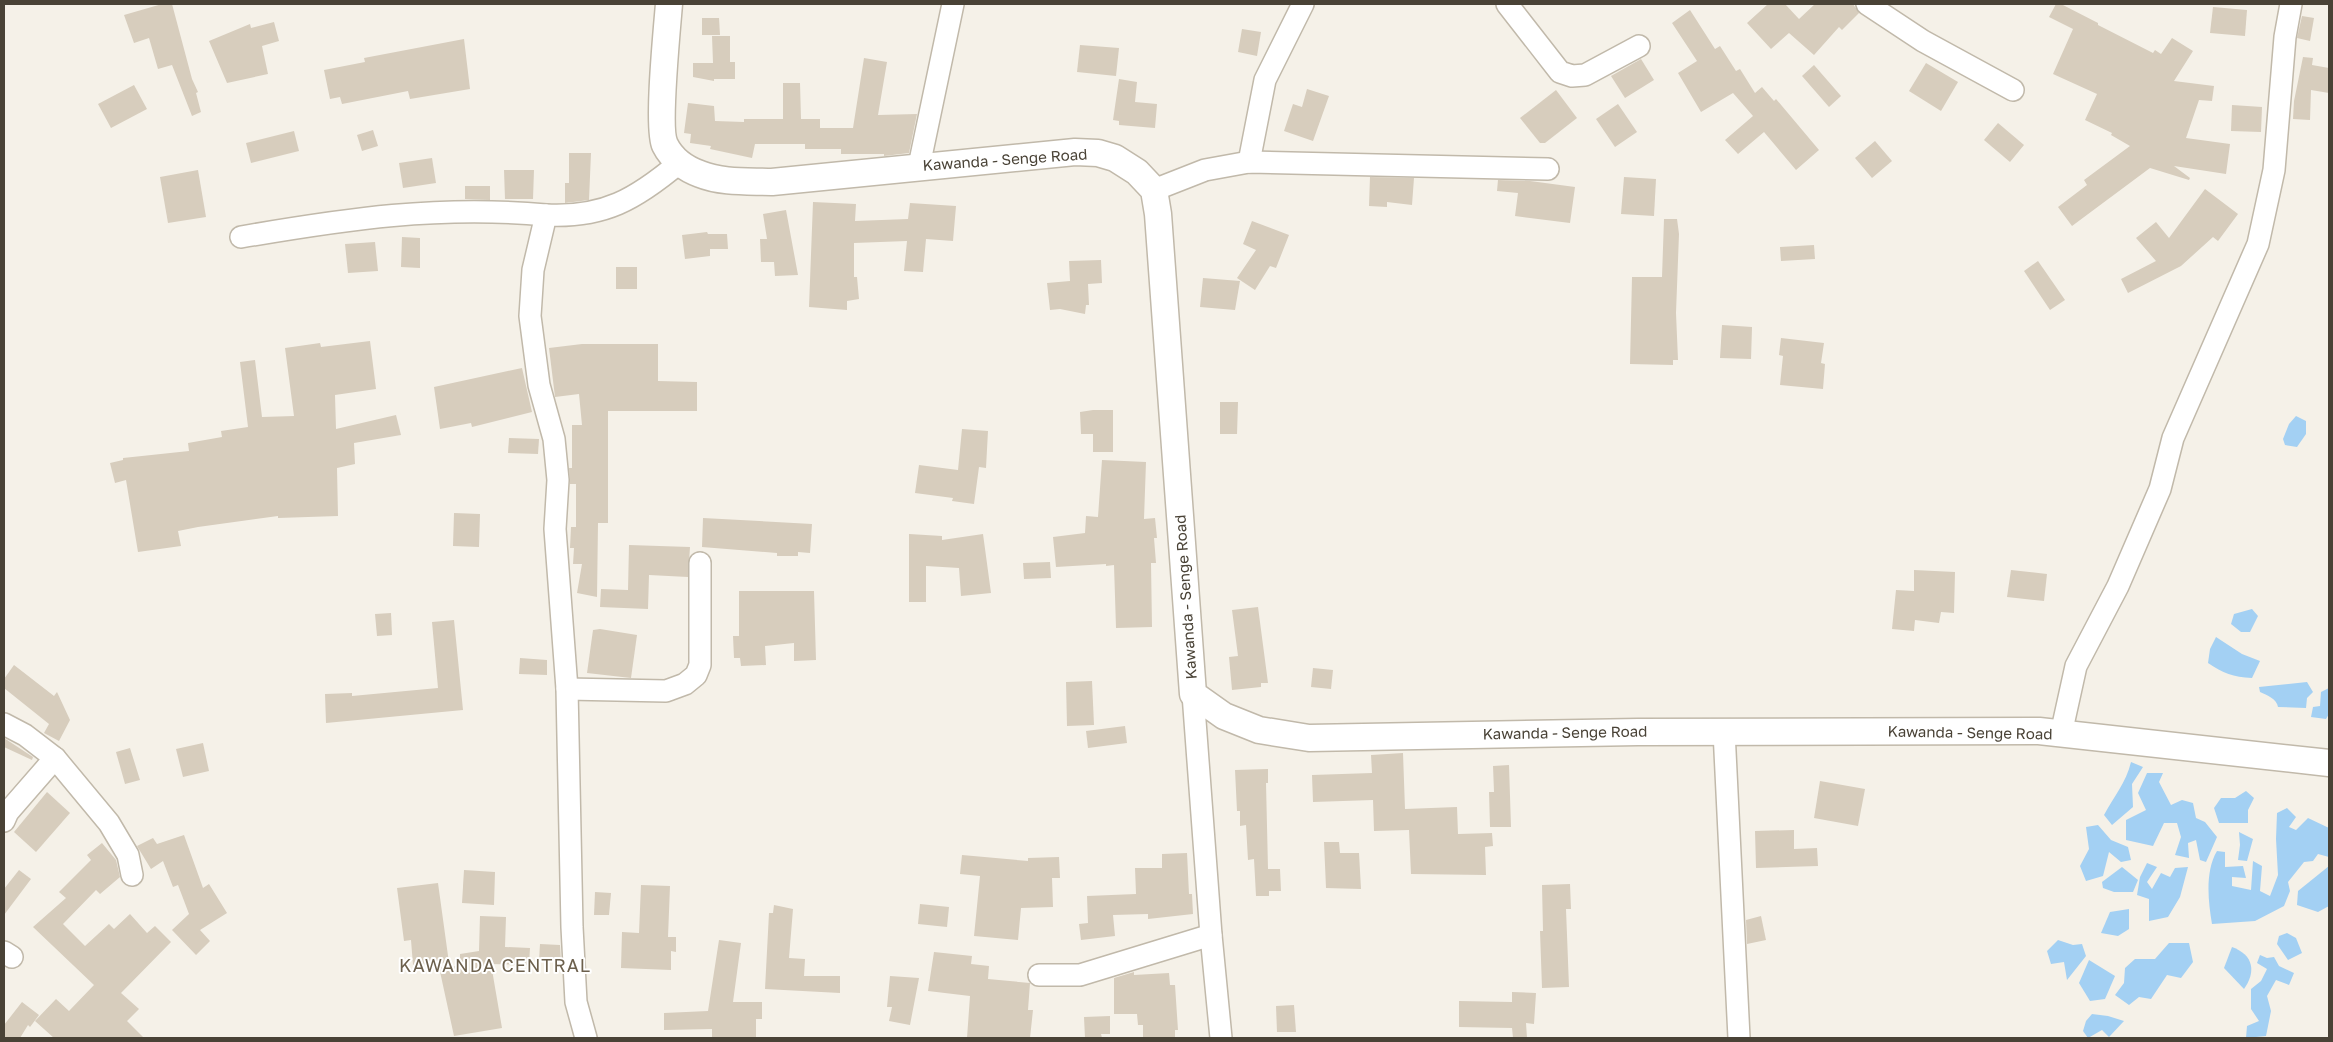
<svg xmlns="http://www.w3.org/2000/svg" width="2333" height="1042" font-family="'Golos Text',sans-serif">
  <style>
    .water { fill: #a3d0f3 }
    .building { fill: #d7cdbd }
    .lines { fill: none; stroke-linecap: round; stroke-linejoin: round }
    .minor-casing { stroke: #c1b9aa; stroke-width: 24 }
    .tertiary-casing { stroke: #c1b9aa; stroke-width: 29 }
    .minor { stroke: #fff; stroke-width: 21 }
    .tertiary { stroke: #fff; stroke-width: 26 }
    .labels { text-anchor: middle; stroke-width: 4; stroke-linejoin: round; paint-order: stroke }
    .street-label { font-size: 15px; fill: #494236; stroke: #fff }
    .quarter-label { font-size: 18px; letter-spacing: 1px; fill: #6c604d; stroke: #fff }
  </style>
  <rect width="100%" height="100%" fill="#f5f1e8"/>
  <g class="water">
    <path d="M2296,416L2306,421V434L2297,447L2285,445L2283,439L2289,424Z"/>
    <path d="M2252,609L2258,616L2250,632H2241L2231,624L2234,614Z"/>
    <path d="M2216,637L2242,654L2260,661L2252,678C2233,677 2223,673 2208,663L2210,649Z"/>
    <path d="M2307,682L2313,692L2307,698L2306,708L2278,707C2277,699 2267,695 2260,692L2259,687Z"/>
    <path d="M2329,688V714L2326,719L2311,717L2313,707L2320,706L2321,692Z"/>
    <path d="M2131,762L2143,767L2132,784L2133,807L2112,825L2104,815C2114,796 2126,783 2131,762Z"/>
    <path d="M2147,773H2163L2159,782L2171,805L2182,800L2193,803L2196,818L2205,822L2217,837L2206,862L2200,860L2196,840L2188,843L2189,858L2175,855L2181,837L2177,823H2164L2153,846L2126,840V820L2146,810L2138,793Z"/>
    <path d="M2246,791L2254,798L2248,810V823H2219L2214,808L2221,798H2235Z"/>
    <path d="M2287,808L2296,817L2289,827L2296,830L2308,818L2329,828V857L2318,854L2313,861L2304,862L2288,882L2290,891L2284,906L2255,921L2212,924C2208,901 2205,871 2217,851L2225,852V867L2243,866L2246,878L2232,877V886L2251,890L2253,861L2262,866L2260,891L2270,896L2278,875L2276,839L2277,813Z"/>
    <path d="M2098,825L2111,840L2128,847L2131,860L2121,862L2109,852L2103,876L2086,881L2080,866L2089,849L2086,827Z"/>
    <path d="M2239,832L2253,839L2247,861L2238,860L2240,845Z"/>
    <path d="M2147,863L2157,867L2147,882L2152,889L2161,873L2170,877L2175,868L2188,867L2180,897L2168,917L2149,921V899L2137,895L2140,877Z"/>
    <path d="M2329,866V906L2318,912L2297,905L2298,891Z"/>
    <path d="M2122,867L2138,880L2133,892H2114L2103,888L2102,882Z"/>
    <path d="M2129,909V929L2118,936L2101,933L2110,912Z"/>
    <path d="M2287,933L2296,938L2302,953L2288,960L2277,944L2279,936Z"/>
    <path d="M2058,940L2073,945L2082,944L2086,956L2067,980L2064,962L2051,964L2047,951Z"/>
    <path d="M2169,943H2189L2193,962L2181,978L2167,975L2151,999L2139,997L2129,1005L2115,995L2124,983L2125,968L2135,959H2155Z"/>
    <path d="M2232,947C2254,955 2256,972 2244,989L2224,968Z"/>
    <path d="M2260,955L2267,958L2274,957L2279,966L2294,973L2289,985L2276,980L2267,996L2271,1011L2266,1036L2246,1038L2247,1026L2259,1021L2251,1009V989L2261,981L2267,969L2257,963Z"/>
    <path d="M2089,960L2115,976L2105,999L2090,1001L2079,983Z"/>
    <path d="M2092,1014L2108,1016L2124,1021L2109,1037L2102,1030L2088,1038L2083,1031L2086,1021Z"/>
  </g>
  <g class="building">
    <path d="M162,4H172L192,79L198,92L196,93L201,112L192,116L172,65L158,69L149,38L134,43L124,15Z"/>
    <path d="M1768,4H1785L1799,19L1815,4H1853L1859,13L1842,30L1839,27L1814,55L1789,33L1771,49L1747,23Z"/>
    <path d="M2056,4H2061L2098,23V25L2153,53L2155,50L2161,54L2172,38L2193,51L2174,81L2214,86L2212,101L2199,100L2186,138L2230,144L2226,174L2174,166L2190,178L2189,180L2150,168L2072,226L2058,207L2087,185L2084,180L2130,146L2111,135L2112,133L2085,120L2097,94L2053,74L2073,29L2049,17Z"/>
    <path d="M2213,7L2247,10L2245,36L2210,33Z"/>
    <path d="M1690,10L1715,49L1720,46L1736,71L1740,69L1755,93L1762,87L1774,101L1776,99L1819,150L1796,170L1764,132L1738,154L1725,140L1753,116L1733,93L1701,112L1678,73L1697,61L1672,23Z"/>
    <path d="M2302,16L2314,18L2310,41L2297,38Z"/>
    <path d="M702,18H719L720,35H702Z"/>
    <path d="M274,22L279,41L262,46L268,74L227,83L209,41L250,24L251,28Z"/>
    <path d="M1242,29L1261,32L1257,56L1238,52Z"/>
    <path d="M712,36H730V62H735V79H714V81L693,77V63H713Z"/>
    <path d="M464,39L470,89L410,99L408,91L342,104L340,97L330,99L324,70L365,62L364,58Z"/>
    <path d="M1080,45L1119,48L1116,76L1077,72Z"/>
    <path d="M2303,57L2313,58L2312,65L2329,68V93L2311,90L2310,120L2293,119L2294,101Z"/>
    <path d="M864,58L887,62L878,115L917,114L909,153L884,156V154H841V149H805V144H755L752,158L710,149L711,146L690,143L691,134L684,133L688,103L714,106L715,121L744,122V119H783V83H800L801,119H820V128H853Z"/>
    <path d="M1641,59L1654,80L1625,98L1611,76Z"/>
    <path d="M1926,63L1958,82L1941,111L1909,91Z"/>
    <path d="M1814,65L1841,96L1829,107L1802,76Z"/>
    <path d="M1119,79L1137,82L1135,102L1157,104L1155,128L1119,125V121L1113,120Z"/>
    <path d="M134,85L147,109L111,128L98,104Z"/>
    <path d="M1307,89L1329,96L1313,141L1284,131L1293,104L1302,107Z"/>
    <path d="M1556,90L1577,118L1545,143H1540L1520,118Z"/>
    <path d="M1618,104L1637,132L1615,147L1596,119Z"/>
    <path d="M2232,105L2262,107L2261,132L2231,131Z"/>
    <path d="M1998,123L2024,145L2010,162L1984,140Z"/>
    <path d="M373,130L378,146L362,151L357,135Z"/>
    <path d="M294,131L299,151L251,163L246,143Z"/>
    <path d="M1875,141L1892,161L1872,178L1855,158Z"/>
    <path d="M569,153H591L589,200L565,203V183H569Z"/>
    <path d="M432,158L436,183L403,188L399,163Z"/>
    <path d="M198,170L206,217L168,223L160,177Z"/>
    <path d="M504,170H534L533,199H505Z"/>
    <path d="M1370,177L1414,178L1412,205L1387,202V207L1369,206Z"/>
    <path d="M1624,177L1656,179L1654,216L1621,214Z"/>
    <path d="M1498,180L1530,181L1575,187L1570,223L1515,216L1518,193L1497,191Z"/>
    <path d="M465,186H490V200L465,199Z"/>
    <path d="M2205,189L2238,214L2218,241L2213,237L2181,266L2128,293L2121,279L2156,261L2136,238L2156,222L2169,238Z"/>
    <path d="M813,202L856,204L855,221L908,219L910,203L956,206L953,241L926,239L923,272L904,271L907,241L854,243V277H857L859,299L847,301V310L809,307Z"/>
    <path d="M786,210L798,275L775,276L774,262H761L760,239H767L763,214Z"/>
    <path d="M1664,219H1677L1679,234L1676,313L1678,360H1673V365L1630,364L1632,277H1662Z"/>
    <path d="M1252,221L1289,235L1276,268L1270,266L1255,290L1237,278L1256,250L1243,244Z"/>
    <path d="M707,232L708,234H727L728,249H710V256L685,259L682,235Z"/>
    <path d="M402,237L420,238V268L401,267Z"/>
    <path d="M375,242L378,271L348,273L345,244Z"/>
    <path d="M1814,245L1815,259L1781,261L1780,247Z"/>
    <path d="M1101,260L1102,283L1088,284L1089,305H1086L1085,314L1060,309L1050,310L1047,283L1070,281L1069,261Z"/>
    <path d="M2038,261L2065,300L2050,310L2024,271Z"/>
    <rect x="616" y="267" width="21" height="22"/>
    <path d="M1203,278L1240,281L1235,310L1200,307Z"/>
    <path d="M1722,325L1752,327L1751,359L1720,358Z"/>
    <path d="M1781,338L1824,343L1821,363L1825,364L1823,389L1780,385L1783,356L1779,355Z"/>
    <path d="M370,341L376,389L335,395L336,429L396,415L401,435L354,443L355,464L337,468L338,516L278,518V516L198,527L178,531L181,546L138,552L126,480L115,483L110,463L123,460V458L189,451L188,443L222,437L221,431L248,427L240,362L255,360L262,417L294,416L285,348L320,343L321,347Z"/>
    <path d="M582,344H658V381L697,382V411H608V523H598L597,597L577,593L582,564H573L574,548H570L571,527H576V484H570L569,468H572V425H582L579,394L555,397L549,348Z"/>
    <path d="M522,368L532,412L472,427L471,423L440,429L434,387Z"/>
    <path d="M1220,402H1238L1237,434H1220Z"/>
    <path d="M1093,410H1113V452H1093V434H1081L1080,412Z"/>
    <path d="M962,429L988,431L986,468L979,467L974,504L952,501L953,498L915,493L919,465L958,470Z"/>
    <path d="M509,438L539,439L538,454L508,453Z"/>
    <path d="M1102,460L1146,462L1144,519L1155,518L1157,538H1154L1156,563H1151L1152,627L1116,628L1114,565L1106,566V564L1056,567L1053,537L1085,533L1086,516L1098,517Z"/>
    <path d="M454,513L480,514L479,547L453,546Z"/>
    <path d="M703,518L812,524L810,553L798,552V556H777V553L702,547Z"/>
    <path d="M909,534L942,536V540L983,534L991,593L961,596L959,568L926,566V602H909Z"/>
    <path d="M629,545L690,547L688,577L649,575L648,609L600,607L601,589L628,590Z"/>
    <path d="M1050,562L1051,578L1024,579L1023,563Z"/>
    <path d="M1914,570L1955,572L1954,613L1941,612L1939,623L1915,620L1914,631L1892,629L1896,590L1914,591Z"/>
    <path d="M2011,570L2047,574L2044,601L2007,597Z"/>
    <path d="M739,591H814L816,660L794,661V643L765,646L766,665L741,666L740,658H734L733,636H739Z"/>
    <path d="M1258,607L1268,683H1261V687L1232,690L1229,657L1238,656L1232,610Z"/>
    <path d="M391,613L392,635L377,636L375,614Z"/>
    <path d="M454,620L463,710L326,723L325,694L352,693V696L438,688L432,622Z"/>
    <path d="M600,629L637,635L631,678L587,673L593,630Z"/>
    <path d="M520,658L547,660V675L519,674Z"/>
    <path d="M14,665L54,696L57,692L70,720L59,741L44,733L49,724L4,688V679Z"/>
    <path d="M1313,668L1333,670L1331,689L1311,687Z"/>
    <path d="M1092,681L1094,725L1067,726L1066,682Z"/>
    <path d="M1125,726L1127,743L1088,748L1086,731Z"/>
    <path d="M4,738L33,757L32,760L4,747Z"/>
    <path d="M203,743L209,771L183,777L176,749Z"/>
    <path d="M130,748L140,780L125,784L116,752Z"/>
    <path d="M1403,753L1405,809L1457,807L1458,834L1492,833L1493,846L1485,847L1486,875L1411,874L1409,830L1374,831L1373,800L1313,802L1312,775L1372,773L1371,755Z"/>
    <path d="M1509,765L1511,827H1490L1489,792H1494L1493,766Z"/>
    <path d="M1268,769V783H1266L1268,869H1280L1281,891H1269V896H1256L1254,859L1248,860L1246,825L1240,826V811H1237L1235,770Z"/>
    <path d="M1820,781L1865,789L1858,826L1814,818Z"/>
    <path d="M47,792L70,813L36,852L14,832Z"/>
    <path d="M1794,830V849L1817,848L1818,866L1756,868L1755,831Z"/>
    <path d="M184,835L203,888L209,884L227,913L200,930L210,941L196,955L172,930L189,914L178,885L173,887L163,861L151,869L137,846L153,838L157,844Z"/>
    <path d="M1324,842H1339L1340,853H1359L1361,889L1326,888Z"/>
    <path d="M102,843L116,860L120,877L100,894L96,890L63,924L85,946L109,924L114,929L130,914L147,933L155,926L171,942L121,993L139,1009L127,1021L144,1038H54L35,1021L56,999L69,1011L94,985L33,927L66,898L59,892L91,860L87,855Z"/>
    <path d="M1187,853L1189,894H1192L1193,914L1148,919V914L1113,915L1115,936L1081,940L1079,924L1088,923L1087,896L1136,894L1135,868H1162V854Z"/>
    <path d="M962,855L1028,861V858L1059,857L1060,878H1052L1053,907L1021,908L1018,940L974,936L980,876L960,874Z"/>
    <path d="M19,870L31,879L4,915V889Z"/>
    <path d="M464,870L495,872L494,905L462,903Z"/>
    <path d="M438,883L449,963L413,965L411,940L404,941L397,888Z"/>
    <path d="M1570,884L1571,909H1566L1569,987L1542,988L1540,931H1543L1542,885Z"/>
    <path d="M641,885L670,886L668,937H676V952L671,951V970L621,968L622,932L639,933Z"/>
    <path d="M595,892L611,893L609,915H594Z"/>
    <path d="M920,904L949,907L947,927L918,924Z"/>
    <path d="M774,905L793,909L789,958L805,959L804,976H840V993L765,989L769,913H773Z"/>
    <path d="M480,916L506,917L505,947L530,948L529,965L491,964L502,1028L454,1036L439,967L460,966V954L479,951Z"/>
    <path d="M1761,916L1766,940L1747,944L1746,920Z"/>
    <path d="M719,940L741,943L733,1002H762V1019H756V1038H712V1029L664,1030V1013L708,1011Z"/>
    <path d="M540,944L560,945L561,962L539,961Z"/>
    <path d="M934,952L972,956L971,964L989,966L988,979L1030,983L1028,1010H1033L1030,1038H967L970,996L928,991Z"/>
    <path d="M1134,972V975L1169,973L1170,985H1175L1178,1030H1175V1038H1143V1025H1138L1137,1014H1114V978Z"/>
    <path d="M890,976L919,978L910,1025L889,1021L892,1007H887Z"/>
    <path d="M1512,992L1536,993L1534,1024L1526,1023L1527,1038H1513L1512,1028L1459,1027V1001L1512,1002Z"/>
    <path d="M22,1002L39,1015L30,1027L28,1025L20,1038H4V1025Z"/>
    <path d="M1294,1005L1296,1032H1277L1276,1006Z"/>
    <path d="M1110,1016V1034H1101L1102,1038H1085L1084,1017Z"/>
  </g>
  <g class="lines">
    <defs>
      <g id="minor">
        <path d="M1507,4L1560,72L1572,76L1585,75L1639,46"/>
        <path d="M1867,4L1923,41L2013,90"/>
        <path d="M1249,162L1265,80L1303,4"/>
        <path d="M919,166L953,4"/>
        <path d="M1154,190L1205,170L1249,162L1548,169"/>
        <path d="M241,237C346,219 439,205 546,215"/>
        <path d="M567,689L666,691L685,684L696,675L700,665V563"/>
        <path d="M1193,694L1211,935L1221,1038"/>
        <path d="M4,724L25,735L55,758L109,823L128,855L132,875"/>
        <path d="M1724,731L1739,1038"/>
        <path d="M2061,734L2076,666L2118,586L2160,489L2173,438L2258,244L2274,170L2285,37L2291,4"/>
        <path d="M4,821L8,812L55,758"/>
        <path d="M4,952L12,957"/>
        <path d="M1039,975H1080L1211,935"/>
        <path d="M586,1038L576,1002L572,927L567,689L555,529L558,480L554,439L539,385L530,316L533,270L546,215C604,218 636,199 679,163"/>
      </g>
      <path id="tertiary" d="M669,4C667,28 657,129 665,145C672,159 686,169 700,174C722,183 749,181 772,182L1075,152L1098,153L1115,158L1137,172L1154,190L1158,214L1193,694L1224,716L1259,730L1309,738L1638,732L2039,731L2329,763"/>
    </defs>
    <use href="#minor" class="minor-casing"/>
    <use href="#tertiary" class="tertiary-casing"/>
    <use href="#minor" class="minor"/>
    <use href="#tertiary" class="tertiary"/>
  </g>
  <g class="labels">
    <g class="street-label">
      <text transform="translate(1005 160) rotate(-4)" y="5">Kawanda - Senge Road</text>
      <text transform="translate(1186 597) rotate(-94)" y="5">Kawanda - Senge Road</text>
      <text transform="translate(1565 733) rotate(-1)" y="5">Kawanda - Senge Road</text>
      <text transform="translate(1970 733) rotate(1)" y="5">Kawanda - Senge Road</text>
    </g>
    <g class="quarter-label">
      <text x="495" y="972">KAWANDA CENTRAL</text>
    </g>
  </g>
  <rect width="2333" height="1042" fill="none" stroke="#494236" stroke-width="10"/>
</svg>
